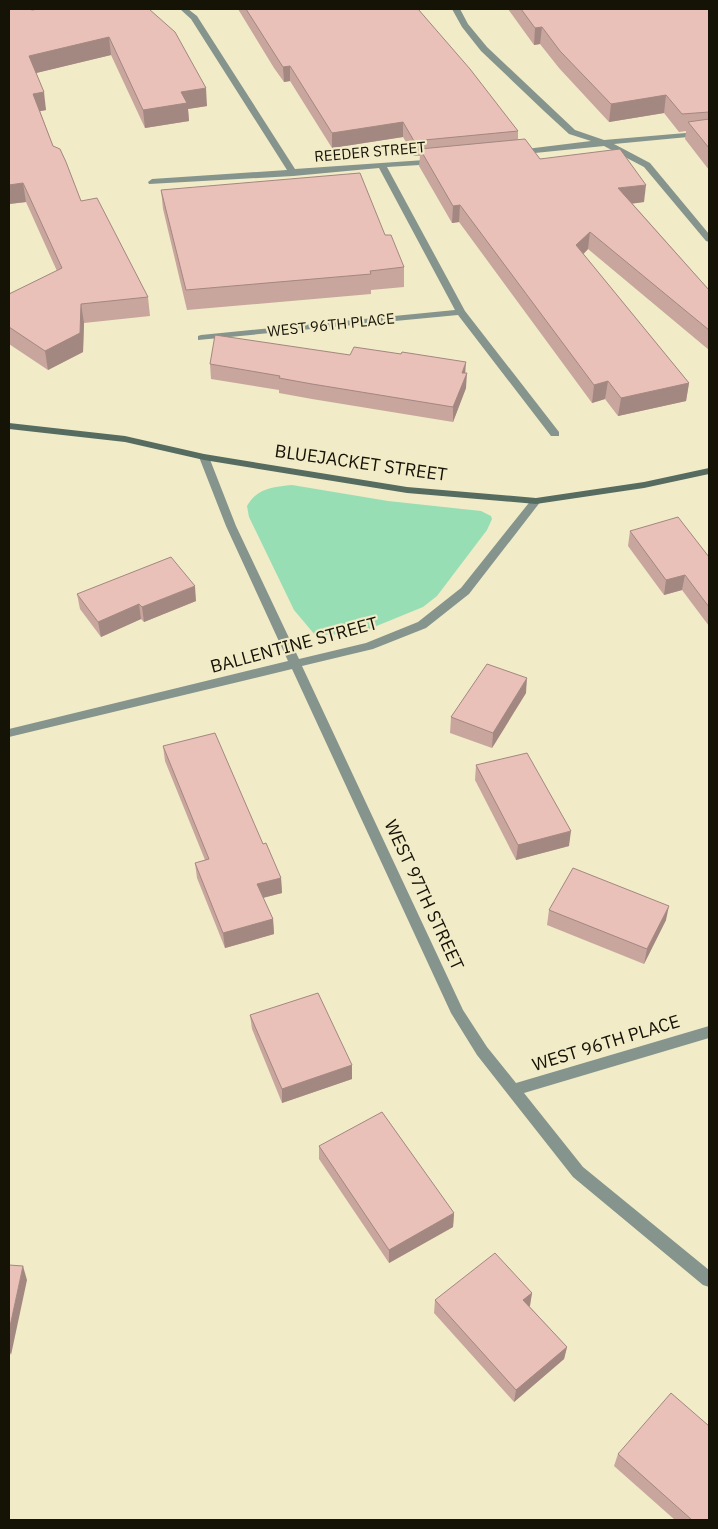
<svg xmlns="http://www.w3.org/2000/svg" width="718" height="1529" font-family="'IBM Plex Sans',sans-serif">
  <style>
    .green { fill: #97deb5 }
    .lines { fill: none; stroke-linecap: round; stroke-linejoin: round }
    .street { fill: #85948c; fill-rule: evenodd }
    .secondary { fill: #566c60; fill-rule: evenodd }
    .wall { fill: #c8a69e }
    .shaded-wall { fill: #a38781 }
    .building { fill: #e9c1b8; stroke: #a38781 }
    .labels { text-anchor: middle; stroke-width: 4.5; stroke-linejoin: round; paint-order: stroke }
    .far-street-label { font-size: 15px; fill: #151206; stroke: #f1ebc7 }
    .street-label { font-size: 18px; fill: #151206; stroke: #f1ebc7 }
  </style>
  <rect width="100%" height="100%" fill="#f1ebc7"/>
  <path class="green" d="M292,485L388,501L481,511L491,516L492,519L487,530L437,596L423,607L357,634L315,635L294,610L249,517L247,506C257,488 273,487 292,485Z"/>
  <g class="lines">
    <g class="street">
      <path d="M180,9H188L197,16L295,169L439,159V163L436,164L387,167L465,311L559,432V436H551L458,315L198,340V336L201,335L455,310L379,168L293,176L149,184L148,182L152,179L287,170L191,19Z"/>
      <path d="M452,9H460L468,24L487,47L575,130L604,140L709,131V135L614,144L650,163L709,234V242L706,241L644,167L604,146L515,155V151L518,150L591,141L569,134L544,111L481,51L462,27Z"/>
      <path d="M204,454L209,457L236,526L299,659L366,643L418,622L461,588L532,499L536,498L541,501L469,594L426,628L373,649L302,666L463,1010L487,1047L516,1083L709,1026V1038L524,1093L583,1167L709,1270V1287L703,1285L573,1177L477,1055L451,1013L292,669L9,737V729L288,661L226,526L199,457Z"/>
    </g>
    <path class="secondary" d="M9,423L125,436L204,454L407,487L536,498L644,482L709,468V474L644,488L536,504L407,493L204,460L125,442L9,429Z"/>
  </g>
  <g class="wall">
    <path d="M9,9H149L207,106L188,109L189,121L145,128L111,55L36,73L46,110L40,111L53,146L81,201L148,297L150,316L84,323L83,352L48,370L9,344V294L57,271L26,202L9,204Z"/>
    <path d="M238,9H418L518,131V139L540,159L644,202L632,203L709,290V350L588,249L583,254L689,383L686,401L618,416L605,399L592,403L459,222L452,223L419,166L420,156H414L403,137L332,148L290,81L284,82L274,68Z"/>
    <path d="M508,9H709V170L685,139L686,131L679,132L664,113L609,122L559,68L540,44L534,45Z"/>
    <path d="M161,190L385,235L404,267V287L371,290V294L187,310L163,209Z"/>
    <path d="M210,364L465,373L466,388L453,422L312,399L279,393V390L211,379Z"/>
    <path d="M630,531L709,557V626L682,590L664,595L628,546Z"/>
    <path d="M77,594L196,601L144,622L141,619L101,637L80,609Z"/>
    <path d="M526,693L492,748L450,733L451,717Z"/>
    <path d="M163,746L263,844L281,878L282,893L263,898L273,919L274,934L225,948L197,878L195,863L205,860L165,761Z"/>
    <path d="M476,765L569,846L516,860L475,780Z"/>
    <path d="M549,910L666,920L644,964L547,925Z"/>
    <path d="M250,1015L352,1065V1079L282,1103L252,1029Z"/>
    <path d="M319,1146L454,1213L453,1227L389,1263L319,1159Z"/>
    <path d="M532,1293L529,1306L567,1347L564,1359L514,1402L434,1313L435,1300Z"/>
    <path d="M618,1454L709,1520H675L614,1466Z"/>
  </g>
  <g class="shaded-wall">
    <path d="M542,27L540,44L534,45L535,28Z"/>
    <path d="M109,37L111,55L32,74L29,56Z"/>
    <path d="M290,66V81L284,82L283,67Z"/>
    <path d="M206,88L207,106L188,109L189,121L145,128L143,110L181,92Z"/>
    <path d="M44,92L46,110L36,112L33,94Z"/>
    <path d="M666,95L664,113L609,122L611,104Z"/>
    <path d="M403,122V137L332,148V133Z"/>
    <path d="M23,183L26,202L9,204V185Z"/>
    <path d="M646,185L644,202L616,206L618,188Z"/>
    <path d="M460,205L459,222L452,223L453,206Z"/>
    <path d="M590,232L588,249L575,263L576,245Z"/>
    <path d="M81,304L84,323L83,352L48,370L45,351Z"/>
    <path d="M466,362L465,376L467,373L466,388L453,422V407L462,373Z"/>
    <path d="M608,381L605,399L592,403L594,385Z"/>
    <path d="M689,383L686,401L618,416L621,398Z"/>
    <path d="M685,575L682,590L664,595L666,580Z"/>
    <path d="M195,586L196,601L144,622L142,607Z"/>
    <path d="M139,604L141,619L101,637L98,622Z"/>
    <path d="M527,678L526,693L492,748L493,733Z"/>
    <path d="M571,831L569,846L516,860L518,845Z"/>
    <path d="M281,878L282,893L258,899L257,884Z"/>
    <path d="M669,906L666,920L644,964L647,949Z"/>
    <path d="M273,919L274,934L225,948L223,933Z"/>
    <path d="M352,1065V1079L282,1103V1089Z"/>
    <path d="M454,1213L453,1227L389,1263V1250Z"/>
    <path d="M23,1266L27,1280L11,1355L9,1350V1331Z"/>
    <path d="M532,1293L530,1306L521,1313L523,1300Z"/>
    <path d="M567,1347L564,1359L514,1402L516,1390Z"/>
  </g>
  <g class="building">
    <path d="M9,9H30L32,10L38,9H149L175,32L206,88L181,92L187,103L143,110L109,37L29,56L44,92L33,94L53,146L60,149L66,162L81,201L97,198L148,297L81,304L80,333L45,351L9,327V294L62,268L23,183L9,185Z"/>
    <path d="M246,9H418L470,69L518,131L414,141L403,122L332,133L290,66L283,67L274,53Z"/>
    <path d="M521,9H709V112L682,114L666,95L611,104L560,51L542,27L535,28Z"/>
    <path d="M709,119V148L688,122Z"/>
    <path d="M525,139L540,159L620,149L646,185L618,188L709,290V330L590,232L576,245L689,383L621,398L608,381L594,385L460,205L453,206L420,149Z"/>
    <path d="M360,173L385,235H391L404,267L370,271L371,274L186,290L161,190Z"/>
    <path d="M215,335L350,355L354,347L401,354L402,352L466,362L462,373H467L453,407L312,384L279,378L280,376L210,364Z"/>
    <path d="M678,517L709,557V607L685,575L666,580L630,531Z"/>
    <path d="M171,557L195,586L142,607L139,604L98,622L77,594Z"/>
    <path d="M487,664L527,678L493,733L451,717Z"/>
    <path d="M215,733L263,844L266,843L281,878L257,884L273,919L223,933L195,863L209,859L163,746Z"/>
    <path d="M527,753L571,831L518,845L476,765Z"/>
    <path d="M573,868L669,906L647,949L549,910Z"/>
    <path d="M318,993L352,1065L282,1089L250,1015Z"/>
    <path d="M382,1112L454,1213L389,1250L319,1146Z"/>
    <path d="M495,1253L532,1293L523,1300L567,1347L516,1390L435,1300Z"/>
    <path d="M9,1265L23,1266L9,1331Z"/>
    <path d="M671,1393L709,1426V1520H692L618,1454Z"/>
  </g>
  <g class="labels">
    <g class="far-street-label">
      <text transform="translate(370 152) rotate(-5)" y="5">REEDER STREET</text>
      <text transform="translate(331 325) rotate(-6)" y="5">WEST 96TH PLACE</text>
    </g>
    <g class="street-label">
      <text transform="translate(361 463) rotate(8)" y="6">BLUEJACKET STREET</text>
      <text transform="translate(294 645) rotate(-15)" y="6">BALLENTINE STREET</text>
      <text transform="translate(424 895) rotate(65)" y="6">WEST 97TH STREET</text>
      <text transform="translate(606 1043) rotate(-17)" y="6">WEST 96TH PLACE</text>
    </g>
  </g>
  <rect width="718" height="1529" fill="none" stroke="#151206" stroke-width="20"/>
</svg>
